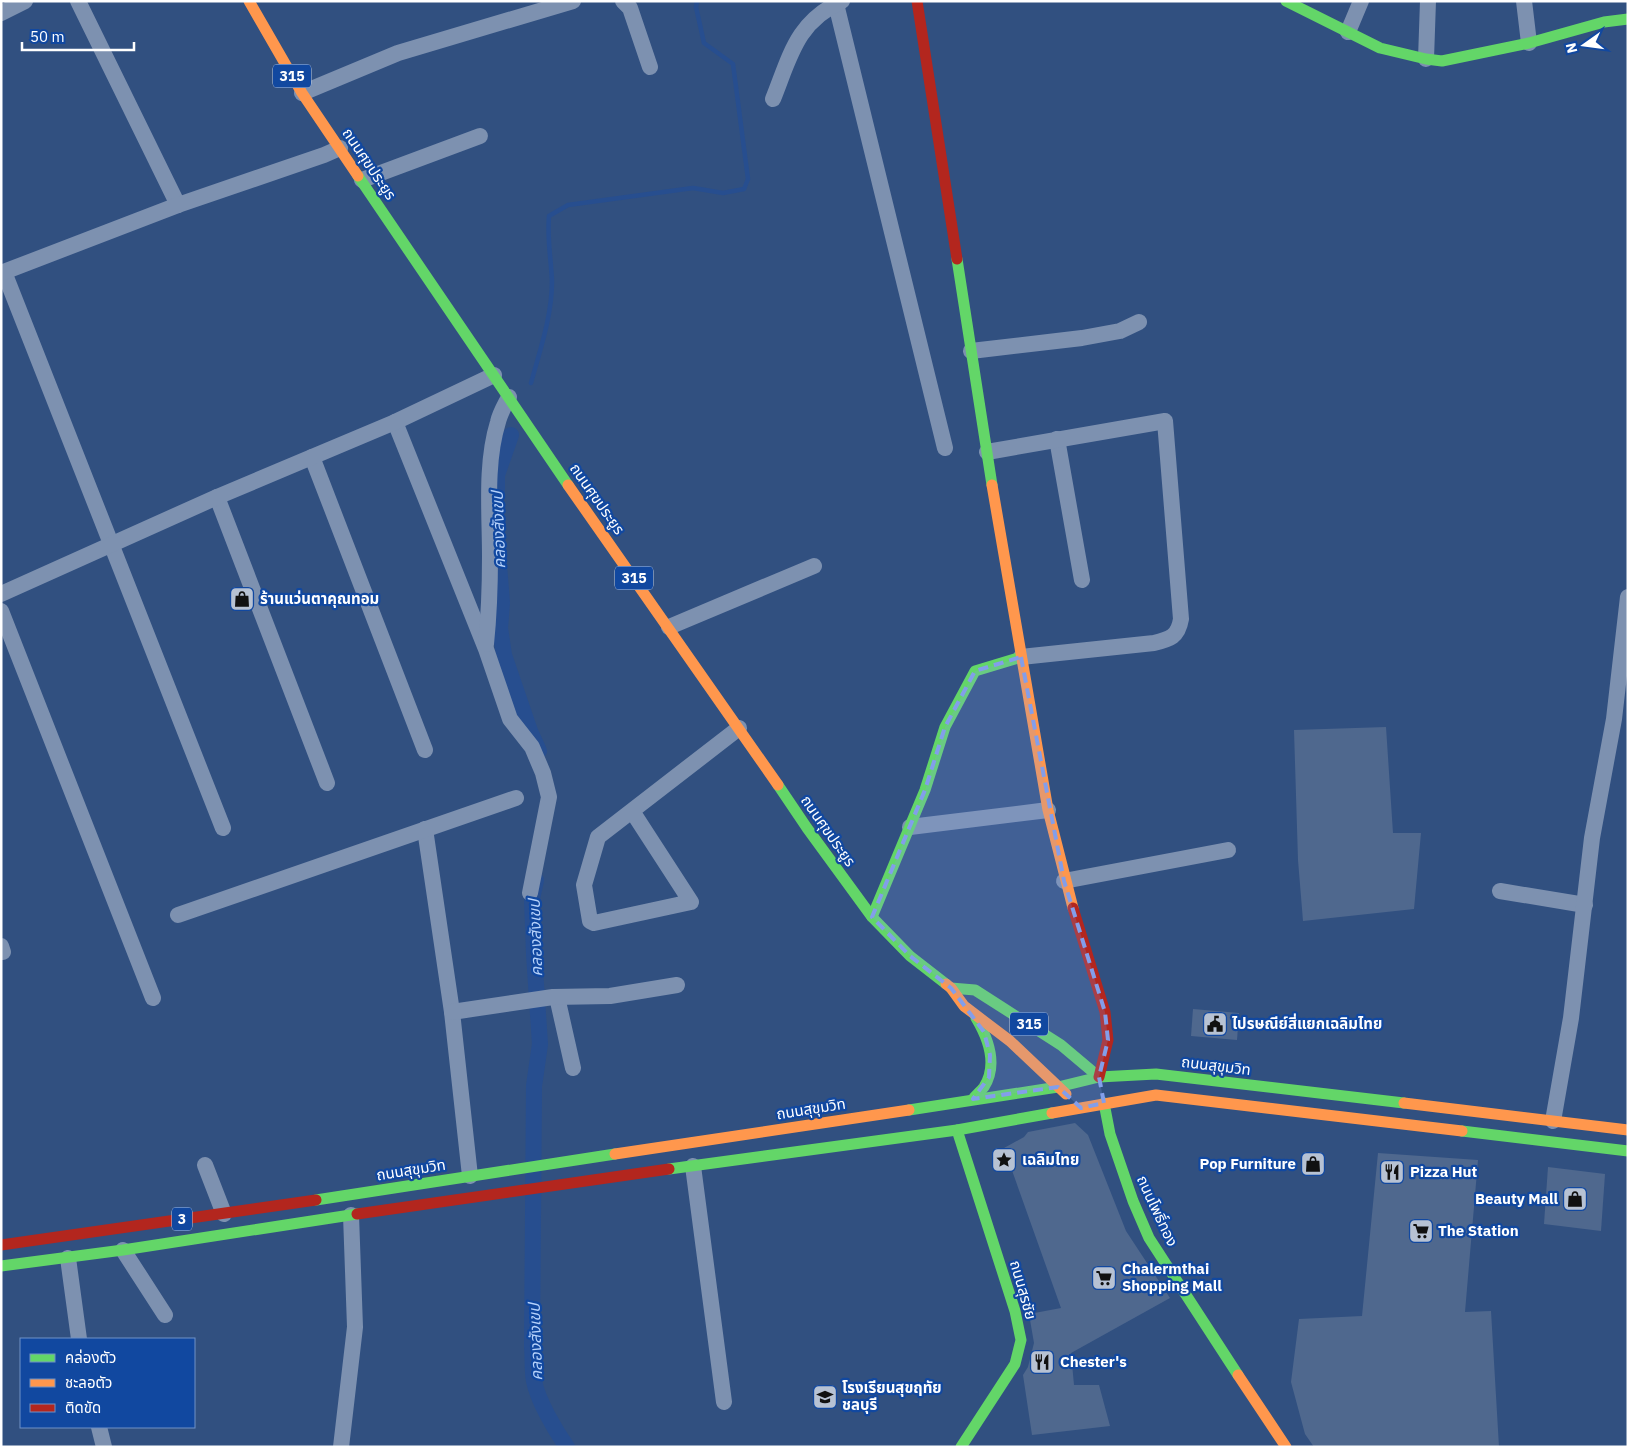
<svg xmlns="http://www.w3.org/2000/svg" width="1629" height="1448" font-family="'IBM Plex Sans','Noto Sans Thai',sans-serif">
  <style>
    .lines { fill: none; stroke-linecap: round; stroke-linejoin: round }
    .stream { stroke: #274e8f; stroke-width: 4.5 }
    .canal { stroke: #274e8f; stroke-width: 16 }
    .building { fill: #4f688e }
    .street { stroke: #7d91b0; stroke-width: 16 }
    .fast { stroke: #63d668; stroke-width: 11 }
    .slow { stroke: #ff974d; stroke-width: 11 }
    .jam { stroke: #b3261e; stroke-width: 11 }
    .marked { fill: #839eea; fill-opacity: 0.2; stroke: #839eea; stroke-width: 4; stroke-dasharray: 10 6; stroke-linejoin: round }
    .labels { text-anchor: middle; stroke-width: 4.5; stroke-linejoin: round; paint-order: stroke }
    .shield { fill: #1148a0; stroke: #b8c8e2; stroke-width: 1 }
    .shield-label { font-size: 14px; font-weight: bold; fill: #fff }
    .street-label { font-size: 15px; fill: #fff; stroke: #1148a0 }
    .poi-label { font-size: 15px; font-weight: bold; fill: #fff; stroke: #1148a0; text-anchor: start }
    .water-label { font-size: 16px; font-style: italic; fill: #b6d2fb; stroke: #1148a0 }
  </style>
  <rect width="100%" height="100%" fill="#315080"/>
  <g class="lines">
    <path class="stream" d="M531,383C540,350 552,316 552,281C551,259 547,239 549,216L568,205L693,188L723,193L744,189L748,179L733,64L704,43L696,7L697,1"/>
    <g class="canal">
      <path d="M497,493V475L511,435"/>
      <path d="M497,540L502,603L500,628L504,655L530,731L539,751"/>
      <path d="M536,880L532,899L534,954L540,1044L534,1086L532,1346C533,1357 532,1370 534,1381C538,1401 555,1430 567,1447"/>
    </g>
  </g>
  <g class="building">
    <path d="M1386,727L1393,833H1421L1414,909L1303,921L1298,860L1294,730Z"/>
    <path d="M1193,1009L1239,1013L1237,1040L1191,1036Z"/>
    <path d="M1075,1123L1088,1135L1126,1231L1170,1298L1071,1353L1074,1385H1099L1110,1426L1032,1435L1023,1375L1028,1367L1034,1343L1029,1314L1061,1308L1004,1148L1024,1137L1028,1132Z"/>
    <path d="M1378,1153L1478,1160L1465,1312L1491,1311L1499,1447H1314L1305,1434L1291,1382L1299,1319L1362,1316Z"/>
    <path d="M1548,1167L1605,1174L1601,1231L1544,1224Z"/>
  </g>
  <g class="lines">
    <g class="street">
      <path d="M78,1L178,205"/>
      <path d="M623,1L630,8L650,67"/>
      <path d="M1524,1L1529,43"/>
      <path d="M836,4L945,448"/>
      <path d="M1,13L25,1"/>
      <path d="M1348,32L1361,1"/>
      <path d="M1426,59L1428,1"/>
      <path d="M302,93L398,53L573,1"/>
      <path d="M773,99C790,57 796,22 842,1"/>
      <path d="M362,180L480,136"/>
      <path d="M4,272L223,828"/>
      <path d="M1,273L178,205L324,155L340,148"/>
      <path d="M971,351L1082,338L1120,331L1139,322"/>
      <path d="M395,422L486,649L510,719L532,747L543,773L549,797L530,893"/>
      <path d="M1057,439L1082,580"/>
      <path d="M987,452L1165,421L1181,619C1178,637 1170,639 1154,643L1021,657"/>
      <path d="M312,457L425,750"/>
      <path d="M217,497L327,783"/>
      <path d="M1,594L217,497L395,422L494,375"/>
      <path d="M1,611L153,998"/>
      <path d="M669,627L814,566"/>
      <path d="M486,644C489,615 490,585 490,556C490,513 485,464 498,422C500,413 505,405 509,397"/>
      <path d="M632,811L691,902L594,923L590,921L584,885L598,837L739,728"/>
      <path d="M910,827L1048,810"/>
      <path d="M425,829L452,1012L470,1176"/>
      <path d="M1064,881L1228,850"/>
      <path d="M1500,891L1585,905"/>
      <path d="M178,915L516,798"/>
      <path d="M1,946L3,952"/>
      <path d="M557,997L573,1068"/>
      <path d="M452,1012L553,997L610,996L677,985"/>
      <path d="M1553,1121L1571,1018L1592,838L1614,719L1628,597"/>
      <path d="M205,1165L224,1214"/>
      <path d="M693,1166L724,1402"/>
      <path d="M123,1250L165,1315"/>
      <path d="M68,1258L79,1339"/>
      <path d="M99,1427L104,1447"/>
      <path d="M341,1447L355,1327L351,1215"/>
    </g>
    <g class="fast">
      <path d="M1286,1L1380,48L1426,59L1442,61L1529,43L1604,22L1628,19"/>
      <path d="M358,176L568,485"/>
      <path d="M957,259L992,485"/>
      <path d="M778,785L807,828L872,917L910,956L946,984"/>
      <path d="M872,917L925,790L945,727L975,671L1021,657"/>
      <path d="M951,988L975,990L1061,1045L1099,1077"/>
      <path d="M973,1099C976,1095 981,1091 984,1087C998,1065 988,1038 976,1018"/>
      <path d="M1104,1103L1110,1134L1133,1201L1149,1238L1238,1375"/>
      <path d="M909,1110L1058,1087L1099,1077L1156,1074L1404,1103"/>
      <path d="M957,1130L1015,1311L1021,1340L1015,1364L961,1447"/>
      <path d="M1462,1131L1628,1151"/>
      <path d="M669,1169L957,1130L1052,1113"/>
      <path d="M316,1200L615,1154"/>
      <path d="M1,1266L123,1250L357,1214"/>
    </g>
    <g class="slow">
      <path d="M249,1L302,93L358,176"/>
      <path d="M568,485L778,785"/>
      <path d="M992,485L1048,810L1073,908"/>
      <path d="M946,984L951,988L964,1006L1010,1041L1066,1094"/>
      <path d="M1404,1103L1628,1130"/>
      <path d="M1052,1113L1156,1095L1462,1131"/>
      <path d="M615,1154L909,1110"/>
      <path d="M1238,1375L1286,1447"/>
    </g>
    <g class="jam">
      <path d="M917,1L957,259"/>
      <path d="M1073,908L1105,1012L1108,1040L1099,1077"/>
      <path d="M357,1214L669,1169"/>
      <path d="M1,1245L316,1200"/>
    </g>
  </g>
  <path class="marked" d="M1021,657L1064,881L1105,1012L1108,1040L1099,1077L1104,1103L1081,1108L1058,1087L973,1099L989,1077L990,1055L984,1032L951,988L910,956L872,917L925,790L945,727L975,671Z"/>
  <defs>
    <symbol id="shop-square" viewBox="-11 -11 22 22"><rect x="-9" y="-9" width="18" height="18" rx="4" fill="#b7c2d3" stroke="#1148a0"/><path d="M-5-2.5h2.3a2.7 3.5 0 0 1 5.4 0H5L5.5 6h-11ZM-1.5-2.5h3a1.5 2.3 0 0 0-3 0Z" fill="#111"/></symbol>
    <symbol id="civic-square" viewBox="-11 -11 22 22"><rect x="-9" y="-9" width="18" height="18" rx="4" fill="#b7c2d3" stroke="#1148a0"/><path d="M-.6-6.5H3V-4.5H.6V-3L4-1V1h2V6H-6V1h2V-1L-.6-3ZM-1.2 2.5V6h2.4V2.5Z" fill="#111"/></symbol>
    <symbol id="sight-square" viewBox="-11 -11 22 22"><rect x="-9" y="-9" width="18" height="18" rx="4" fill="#b7c2d3" stroke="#1148a0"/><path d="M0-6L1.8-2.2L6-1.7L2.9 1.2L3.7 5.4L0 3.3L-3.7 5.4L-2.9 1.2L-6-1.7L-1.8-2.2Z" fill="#111"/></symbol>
    <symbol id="restaurant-square" viewBox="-11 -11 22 22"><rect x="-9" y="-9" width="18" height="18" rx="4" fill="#b7c2d3" stroke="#1148a0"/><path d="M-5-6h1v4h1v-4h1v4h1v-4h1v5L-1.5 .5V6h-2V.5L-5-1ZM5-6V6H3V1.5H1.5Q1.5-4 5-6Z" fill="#111"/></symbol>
    <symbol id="supermarket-square" viewBox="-11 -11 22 22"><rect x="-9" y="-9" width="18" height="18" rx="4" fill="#b7c2d3" stroke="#1148a0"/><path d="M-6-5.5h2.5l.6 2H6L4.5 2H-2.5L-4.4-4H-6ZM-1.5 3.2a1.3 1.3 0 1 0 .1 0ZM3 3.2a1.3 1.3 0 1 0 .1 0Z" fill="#111"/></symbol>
    <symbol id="school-square" viewBox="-11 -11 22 22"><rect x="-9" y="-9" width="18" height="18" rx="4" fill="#b7c2d3" stroke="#1148a0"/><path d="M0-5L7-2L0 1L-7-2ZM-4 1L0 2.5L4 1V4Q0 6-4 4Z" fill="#111"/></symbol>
  </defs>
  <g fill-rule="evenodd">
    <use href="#shop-square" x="228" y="585" width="28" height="28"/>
    <use href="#civic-square" x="1201" y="1010" width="28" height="28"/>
    <use href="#sight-square" x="990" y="1146" width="28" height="28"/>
    <use href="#shop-square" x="1299" y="1150" width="28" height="28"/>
    <use href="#restaurant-square" x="1378" y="1158" width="28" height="28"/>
    <use href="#shop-square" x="1561" y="1185" width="28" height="28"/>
    <use href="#supermarket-square" x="1407" y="1217" width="28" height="28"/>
    <use href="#supermarket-square" x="1090" y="1264" width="28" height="28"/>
    <use href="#restaurant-square" x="1028" y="1348" width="28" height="28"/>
    <use href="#school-square" x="811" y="1383" width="28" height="28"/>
  </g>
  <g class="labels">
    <g class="shield">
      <rect x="273" y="64.5" width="38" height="23" rx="4"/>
      <rect x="615" y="566.5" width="38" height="23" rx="4"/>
      <rect x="1010" y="1012.5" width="38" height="23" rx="4"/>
      <rect x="172" y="1207.5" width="20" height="23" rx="4"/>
    </g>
    <g class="shield-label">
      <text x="292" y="81">315</text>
      <text x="634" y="583">315</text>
      <text x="1029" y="1029">315</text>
      <text x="182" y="1224">3</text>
    </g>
    <g class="street-label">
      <text transform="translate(369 164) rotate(56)" y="5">ถนนศุขประยูร</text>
      <text transform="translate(597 499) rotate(55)" y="5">ถนนศุขประยูร</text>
      <text transform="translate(828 831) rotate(55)" y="5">ถนนศุขประยูร</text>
      <text transform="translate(1216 1066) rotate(7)" y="5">ถนนสุขุมวิท</text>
      <text transform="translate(811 1109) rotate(-9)" y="5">ถนนสุขุมวิท</text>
      <text transform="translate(411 1170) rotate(-9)" y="5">ถนนสุขุมวิท</text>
      <text transform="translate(1157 1211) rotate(65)" y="5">ถนนโพธิ์ทอง</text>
      <text transform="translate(1023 1290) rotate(74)" y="5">ถนนสุรชัย</text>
    </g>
    <g class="poi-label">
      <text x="260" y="604">ร้านแว่นตาคุณทอม</text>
      <text x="1232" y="1029">ไปรษณีย์สี่แยกเฉลิมไทย</text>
      <text x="1022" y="1165">เฉลิมไทย</text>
      <text x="1296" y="1169" text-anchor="end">Pop Furniture</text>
      <text x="1410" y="1177">Pizza Hut</text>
      <text x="1558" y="1204" text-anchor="end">Beauty Mall</text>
      <text x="1438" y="1236">The Station</text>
      <text x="1122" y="1274">Chalermthai<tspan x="1122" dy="17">Shopping Mall</tspan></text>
      <text x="1060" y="1367">Chester's</text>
      <text x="842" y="1393">โรงเรียนสุขฤทัย<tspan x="842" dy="17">ชลบุรี</tspan></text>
    </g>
    <g class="water-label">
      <text transform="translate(498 530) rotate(-92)" y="6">คลองสังเขป</text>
      <text transform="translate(535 938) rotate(-92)" y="6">คลองสังเขป</text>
      <text transform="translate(535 1342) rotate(-92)" y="6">คลองสังเขป</text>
    </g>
  </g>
  <rect width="1629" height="1448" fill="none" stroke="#ffffff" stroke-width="5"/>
  <rect x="20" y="1338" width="175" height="90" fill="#1148a0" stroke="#7091c6"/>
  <rect x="30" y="1354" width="25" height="8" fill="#63d668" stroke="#7091c6"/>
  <text x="65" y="1363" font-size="15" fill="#ffffff">คล่องตัว</text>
  <rect x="30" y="1379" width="25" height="8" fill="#ff974d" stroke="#7091c6"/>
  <text x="65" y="1388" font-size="15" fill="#ffffff">ชะลอตัว</text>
  <rect x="30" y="1404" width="25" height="8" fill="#b3261e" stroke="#7091c6"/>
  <text x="65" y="1413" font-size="15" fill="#ffffff">ติดขัด</text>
  <g transform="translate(1584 45) rotate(256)" stroke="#1148a0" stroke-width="4" paint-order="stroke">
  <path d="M0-4L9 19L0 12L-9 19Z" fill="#ffffff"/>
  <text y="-8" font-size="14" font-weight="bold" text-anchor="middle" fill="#ffffff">N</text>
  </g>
  <path d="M22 42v8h112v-8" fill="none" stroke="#ffffff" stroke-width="2.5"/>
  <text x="30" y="42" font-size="15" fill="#ffffff" stroke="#1148a0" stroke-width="4" paint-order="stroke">50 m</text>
</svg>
